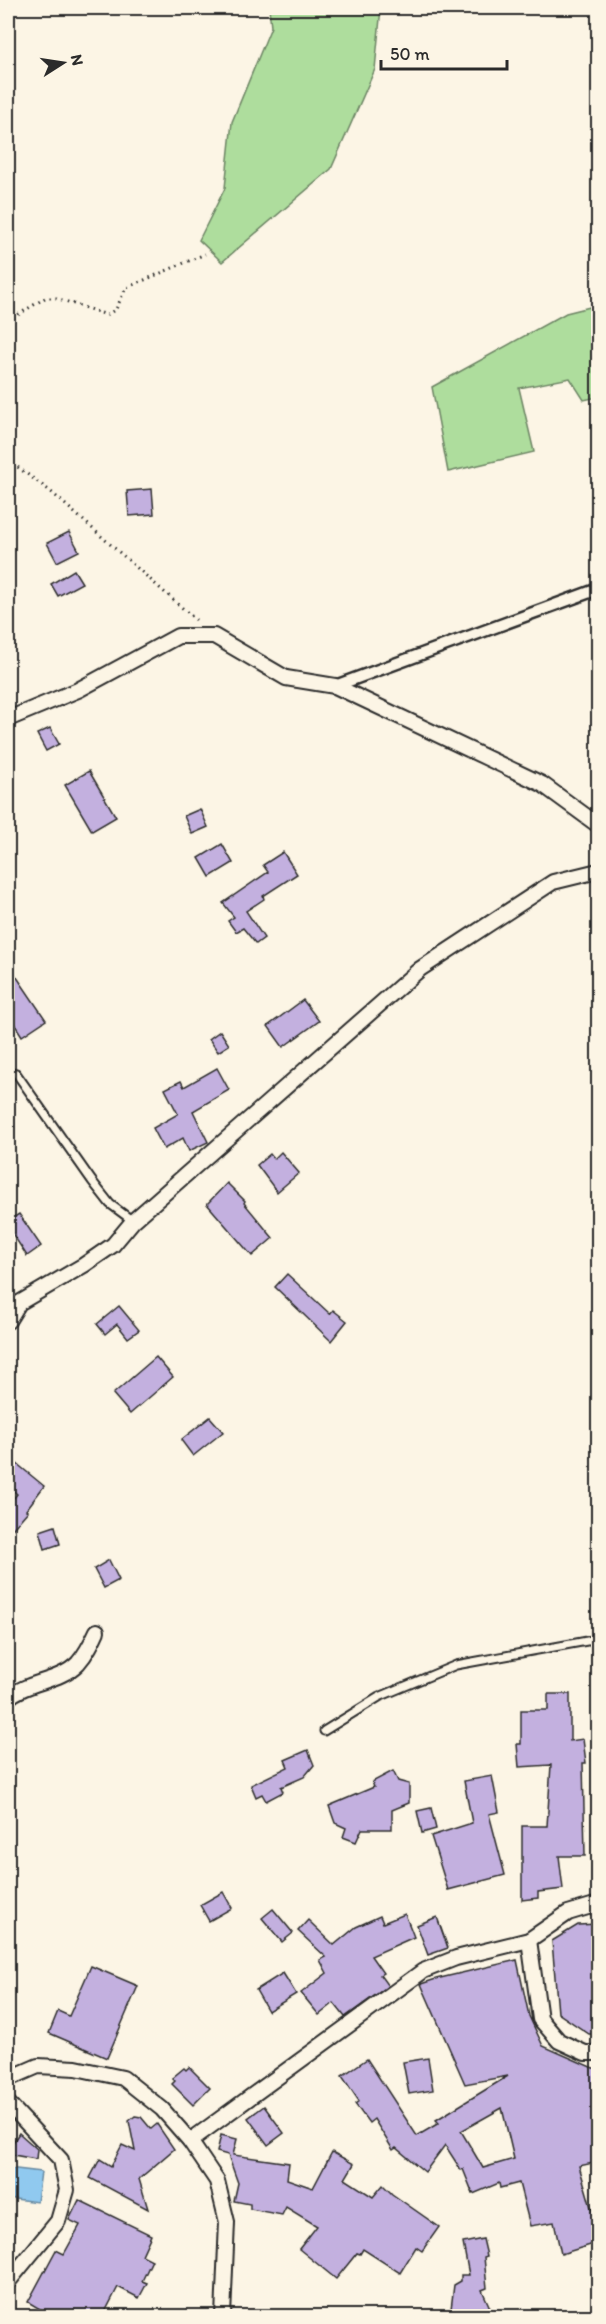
<svg xmlns="http://www.w3.org/2000/svg" width="606" height="2324" font-family="Itim,sans-serif">
  <style>
    .green { fill: #aedd9d; stroke: #6c8464; stroke-width: 1.5 }
    .water { fill: #90c9ef; stroke: #688aa1; stroke-width: 1.5 }
    .building { fill: #c3b0df; stroke: #2b2b2b; stroke-width: 1.5; fill-rule: evenodd }
    .lines { fill: none; stroke-linecap: round; stroke-linejoin: round }
    .service-casing { stroke: #2b2b2b; stroke-width: 11 }
    .pedestrian-casing { stroke: #2b2b2b; stroke-width: 15 }
    .minor-casing { stroke: #2b2b2b; stroke-width: 18 }
    .path { stroke: #2b2b2b; stroke-width: 3; stroke-dasharray: 1.5 4.5; stroke-linecap: butt }
    .service { stroke: #fcf5e5; stroke-width: 7 }
    .pedestrian { stroke: #fcf5e5; stroke-width: 10 }
    .minor { stroke: #fcf5e5; stroke-width: 14 }
  </style>
  <rect width="100%" height="100%" fill="#fcf5e5"/>
  <filter id="ink" filterUnits="userSpaceOnUse"><feTurbulence type="fractalNoise" baseFrequency=".0167" numOctaves="2"/><feDisplacementMap in="SourceGraphic" scale="12" xChannelSelector="R" yChannelSelector="G"/><feConvolveMatrix kernelMatrix="1 2 1 2 8 2 1 2 1" color-interpolation-filters="sRGB"/></filter>
  <g filter="url(#ink)">
    <g class="green">
      <path d="M269,8H381L375,69L331,169L222,262L199,240L225,188L232,122L271,27Z"/>
      <path d="M598,305V397L584,400L570,378L519,388L534,452L448,472L432,387L566,313Z"/>
    </g>
    <path class="water" d="M8,2168L41,2172L37,2202L8,2198Z"/>
    <g class="building">
      <path d="M152,489L154,514L129,516L127,491Z"/>
      <path d="M69,532L79,551L57,562L47,543Z"/>
      <path d="M74,570L82,583L58,596L51,584Z"/>
      <path d="M50,728L59,744L46,751L37,734Z"/>
      <path d="M89,771L116,817L92,831L65,785Z"/>
      <path d="M200,809L208,827L192,834L184,816Z"/>
      <path d="M222,844L233,863L210,877L199,858Z"/>
      <path d="M283,852L297,874L263,896L264,899L246,911L264,938L256,944L243,928L236,932L228,921L234,917L223,903L268,872L263,865Z"/>
      <path d="M8,964L46,1020L22,1036L8,1014Z"/>
      <path d="M303,1000L319,1021L283,1047L268,1026Z"/>
      <path d="M220,1031L229,1045L218,1052L209,1039Z"/>
      <path d="M217,1068L229,1090L193,1111L208,1142L189,1151L183,1138L164,1149L153,1128L178,1114L165,1089L181,1081L184,1087Z"/>
      <path d="M281,1152L299,1173L277,1192L257,1165L270,1154L274,1159Z"/>
      <path d="M227,1183L245,1201L244,1203L273,1238L252,1256L207,1204Z"/>
      <path d="M19,1214L41,1246L27,1256L8,1227V1221Z"/>
      <path d="M287,1274L330,1314L333,1310L347,1321L331,1341L275,1287Z"/>
      <path d="M119,1306L139,1330L128,1338L117,1324L105,1334L97,1324Z"/>
      <path d="M156,1357L173,1377L130,1414L113,1394Z"/>
      <path d="M210,1417L223,1432L193,1456L181,1440Z"/>
      <path d="M16,1463L44,1486L26,1510L28,1511L8,1534V1505L17,1494L8,1486V1473Z"/>
      <path d="M55,1526L60,1544L45,1549L40,1531Z"/>
      <path d="M109,1560L119,1580L104,1588L94,1569Z"/>
      <path d="M548,1694H570V1741L583,1739L586,1763H583L585,1856H559L563,1889L538,1892V1898L522,1900V1826H547L551,1765L519,1767L517,1744H521V1710H548Z"/>
      <path d="M308,1750L314,1765L304,1777L281,1787L283,1792L266,1801L262,1794L256,1797L251,1785L288,1767L285,1760Z"/>
      <path d="M393,1771L398,1781L409,1784V1803L392,1810V1829H362L356,1842L343,1837L346,1828L335,1823L329,1806L374,1787L372,1782Z"/>
      <path d="M492,1776L499,1812L489,1814L505,1875L448,1890L431,1836L472,1823L464,1781Z"/>
      <path d="M431,1808L436,1829L422,1833L417,1811Z"/>
      <path d="M223,1892L232,1908L209,1921L200,1905Z"/>
      <path d="M273,1909L293,1933L282,1942L262,1918Z"/>
      <path d="M405,1914L414,1937L371,1956L383,1973L380,1975L388,1986L345,2017L334,2003L319,2015L301,1993L327,1973L320,1960L326,1957L298,1931L308,1920L334,1945L356,1927L380,1916L383,1923Z"/>
      <path d="M437,1917L448,1948L428,1955L417,1925Z"/>
      <path d="M598,1924V2034H589L558,2013L552,1941L578,1925Z"/>
      <path d="M517,1960L529,2016L543,2046L593,2068H598V2162L579,2166L593,2214L597,2243L561,2254L554,2222L530,2226L519,2183L500,2188L499,2183L473,2194L463,2169L461,2170L445,2145L425,2172L396,2148L393,2150L374,2119L369,2123L355,2104L359,2101L342,2076L367,2059L417,2136L439,2123L436,2120L508,2076L465,2084L421,1984L436,1979ZM502,2108L514,2159L483,2168L461,2131Z"/>
      <path d="M91,1966L138,1986L107,2058L49,2033L58,2011L69,2016Z"/>
      <path d="M283,1973L296,1994L268,2011L256,1990Z"/>
      <path d="M428,2058L433,2090L409,2094L403,2062Z"/>
      <path d="M189,2067L210,2088L193,2105L172,2084L175,2081L172,2078L184,2068L186,2070Z"/>
      <path d="M264,2106L284,2133L268,2145L248,2118Z"/>
      <path d="M135,2116L141,2117L151,2129L157,2124L174,2149L139,2179L148,2209L90,2178L100,2159L111,2166L122,2145L135,2151L129,2121Z"/>
      <path d="M19,2133L37,2149L36,2159L8,2154V2150Z"/>
      <path d="M221,2135L237,2139L233,2155L289,2163L287,2179L313,2188L332,2152L354,2164L345,2179L373,2197L383,2185L392,2194L439,2227L422,2251L416,2247L400,2273L363,2249L360,2254L357,2253L336,2279L299,2249L317,2226L286,2207L282,2215L250,2209V2204L234,2201L238,2183L228,2155L217,2152Z"/>
      <path d="M79,2200L151,2235L142,2255L152,2260L142,2281L147,2283L139,2298L118,2287L103,2316H36L40,2309L28,2302L56,2250L64,2254L80,2225L69,2220Z"/>
      <path d="M483,2239L487,2256L484,2257L487,2288L482,2290L491,2310L474,2316L471,2309H451L454,2285L461,2281V2275H469L463,2243Z"/>
    </g>
    <g class="lines">
      <defs>
        <g id="service">
          <path d="M16,1073L92,1181L110,1204L133,1221"/>
          <path d="M324,1731L379,1697L456,1665L598,1639"/>
        </g>
        <path id="pedestrian" d="M335,686L598,589"/>
        <g id="minor">
          <path d="M8,719L78,690L178,636H214L286,678L335,686L542,784L598,825"/>
          <path d="M8,1321L19,1303L84,1265L113,1245L133,1221L420,969L553,882L598,871"/>
          <path d="M8,1698C27,1681 60,1682 78,1663C87,1653 92,1642 97,1631"/>
          <path d="M529,1940L540,2019L559,2041L585,2053H598"/>
          <path d="M8,2079L38,2066L76,2068L123,2078L162,2109L190,2141L217,2181L227,2222L223,2316"/>
          <path d="M8,2103L61,2160L67,2190L58,2221L8,2282"/>
          <path d="M190,2141L423,1971L456,1958L529,1940L568,1913L598,1904"/>
        </g>
      </defs>
      <use href="#service" class="service-casing"/>
      <use href="#pedestrian" class="pedestrian-casing"/>
      <use href="#minor" class="minor-casing"/>
      <g class="path">
        <path d="M8,321L45,298H56L107,315L116,309L126,288L205,254"/>
        <path d="M8,460L50,491L196,620"/>
      </g>
      <use href="#service" class="service"/>
      <use href="#pedestrian" class="pedestrian"/>
      <use href="#minor" class="minor"/>
    </g>
  </g>
  <rect width="606" height="2324" fill="none" stroke="#fcf5e5" stroke-width="30"/>
  <rect x="15" y="15" width="576" height="2294" fill="none" stroke="#2b2b2b" stroke-width="2" filter="url(#ink)"/>
  <g transform="translate(63 63) rotate(78)" stroke="#fcf5e5" stroke-width="4.5" paint-order="stroke">
  <path d="M0-4.5L10 22L0 15L-10 22Z" fill="#2b2b2b"/>
  <text y="-9" font-size="16" font-weight="bold" text-anchor="middle" fill="#2b2b2b">N</text>
  </g>
  <path d="M381 60v9h126v-9" fill="none" stroke="#2b2b2b" stroke-width="3"/>
  <text x="390" y="60" font-size="18" fill="#2b2b2b" stroke="#fcf5e5" stroke-width="4.5" paint-order="stroke">50 m</text>
</svg>
